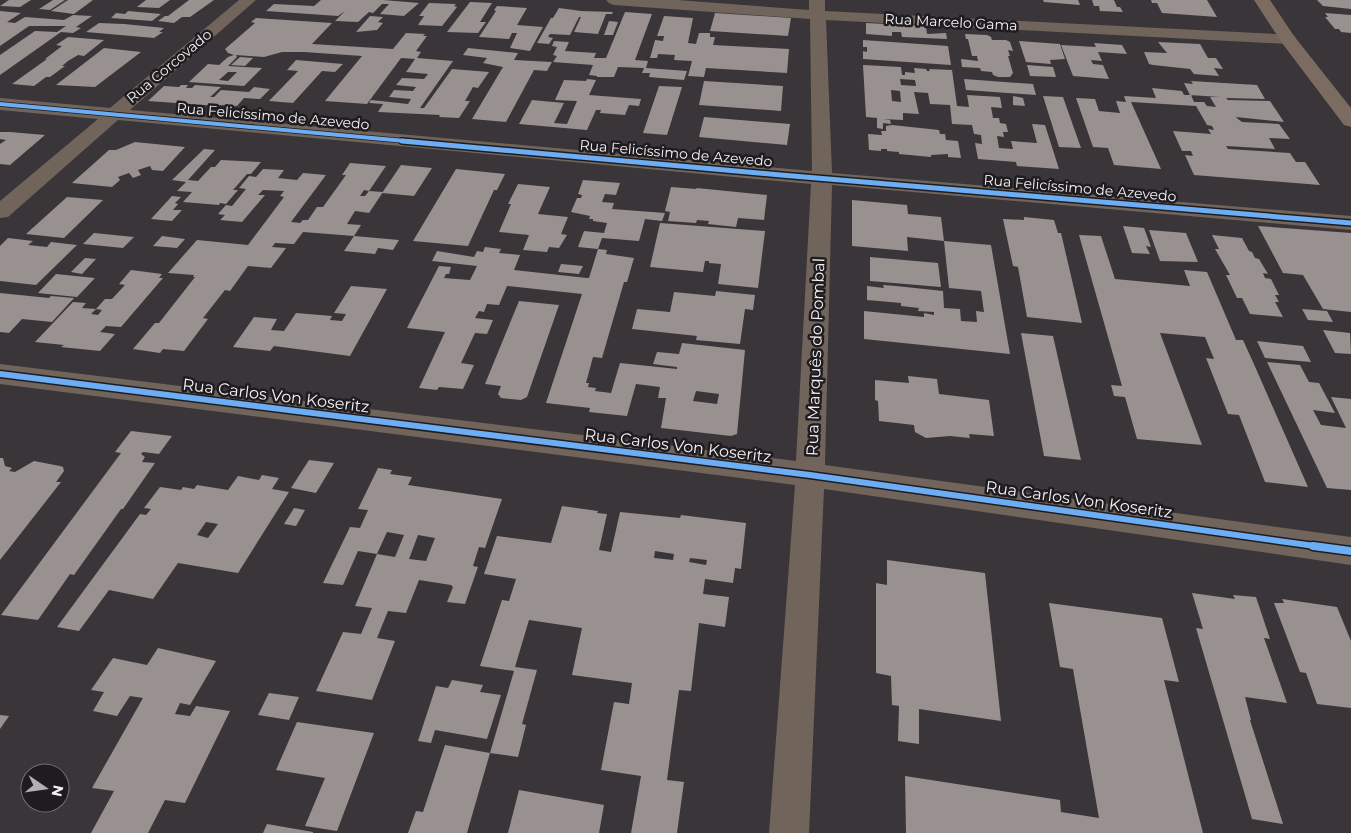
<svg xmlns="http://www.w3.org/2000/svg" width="1351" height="833" font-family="Montserrat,sans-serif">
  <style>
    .building { fill: #999190; fill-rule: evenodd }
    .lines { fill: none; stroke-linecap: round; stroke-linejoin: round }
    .minor { fill: #71645b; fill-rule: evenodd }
    .major { fill: #7b6b60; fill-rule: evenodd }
    .cycleway-far3-casing { stroke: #1f1c1f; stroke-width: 5.5 }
    .cycleway-far2-casing { stroke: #1f1c1f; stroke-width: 8 }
    .cycleway-far1-casing { stroke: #1f1c1f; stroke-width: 9 }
    .cycleway-casing { stroke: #1f1c1f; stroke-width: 11 }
    .cycleway-far3 { stroke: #6dadf4; stroke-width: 4 }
    .cycleway-far2 { stroke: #6dadf4; stroke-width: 5 }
    .cycleway-far1 { stroke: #6dadf4; stroke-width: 6 }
    .cycleway { stroke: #6dadf4; stroke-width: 8 }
    .labels { text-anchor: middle; stroke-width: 5; stroke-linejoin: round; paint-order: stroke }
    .far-street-label { font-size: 14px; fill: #f5f0f5; stroke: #1f1c1f }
    .street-label { font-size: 16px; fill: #f5f0f5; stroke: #1f1c1f }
  </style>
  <rect width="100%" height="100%" fill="#393539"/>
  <g class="building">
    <path d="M9,0H31L20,7L0,6Z"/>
    <path d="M53,0H65L50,10L39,9Z"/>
    <path d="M68,0H93L74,14L51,11Z"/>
    <path d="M146,0H170L159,8L137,7Z"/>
    <path d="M189,0H214L190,17H182L174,23L158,21L165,16H168Z"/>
    <path d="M321,0H383L419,3L404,16L380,14L389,4H382L373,13L369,12L358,22L335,21L345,11L338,16L266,11L274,4L314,6Z"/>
    <path d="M1043,0H1078L1080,5L1044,2Z"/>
    <path d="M1092,0H1114L1117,7H1120L1123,12L1100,11L1099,6H1094Z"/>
    <path d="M1151,0H1207L1217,17L1162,13L1157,3H1152Z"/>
    <path d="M1317,0H1351V9L1323,6Z"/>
    <path d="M470,2L492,3L480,22H486L478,33L447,32Z"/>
    <path d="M429,3L456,4L454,6L457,7L442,26L418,25L424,16H419Z"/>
    <path d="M497,6L527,8L517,25L543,27L530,51L510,48L517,33H512L509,39L479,37L496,11L494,10Z"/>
    <path d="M559,8L581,11L613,12L612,14H606L598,34L574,32L581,17H579L570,35L550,34L548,37L553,38L549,44L537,43L551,18H553Z"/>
    <path d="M0,11L21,13L7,22L15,23L25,17L64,20L73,15L92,16L76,27L81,28L73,33L61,32L0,75V55L35,31L57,32L66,26H29L0,46Z"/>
    <path d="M128,11L161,14L152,21L111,18L116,13L125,14Z"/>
    <path d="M625,12L652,14L635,60L648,61L646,68L687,71L684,80L649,77L650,73H642L644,68L618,67L614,77H597V76L589,75L593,65L553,62L557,56L553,55L557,47L552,46L554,41L569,42L565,51L596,53L594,58H606Z"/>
    <path d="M715,13L791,18L788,36L710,31Z"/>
    <path d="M1325,13L1351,15V33L1341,32L1339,29H1335L1325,17H1328Z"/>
    <path d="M370,16L383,17L378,22L383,23L377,30L356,32Z"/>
    <path d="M664,16L693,18L688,43L696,44L699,33H710V37H715L713,45L789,49L787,73L706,68L704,77L688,76L692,61L674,60L675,55L658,54L657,58H650L655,40L663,41L664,36H657Z"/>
    <path d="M256,18L332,23L312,44L393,49L406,33L425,34L423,36H427L416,51L421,52L417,58L453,61L420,108H424L452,69L489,72L478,88L473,87L465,101H470L459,118L439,117L440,115L378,112L383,104L369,103L371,100L408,104L411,99L389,97L394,90L413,91L416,87L396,85L402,78L424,79L428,74L406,72L415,59L401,58L367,104L325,101L362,56L304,52H282L264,57L236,55L237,57L228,66L262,68L244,86L189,82L208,64L219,65L228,57L234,55L228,53L225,49L255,23L251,22ZM228,72H237L228,81L219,80Z"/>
    <path d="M609,21L618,22L613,35H604Z"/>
    <path d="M99,23L124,24L164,28L159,32H163L154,38L86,32Z"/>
    <path d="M866,23L926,26L927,34L946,33L947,39L902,37L901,32H892V36L866,34Z"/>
    <path d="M965,34L987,35L991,37L992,40H1006L1010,42L1013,51L1008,50L1010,56H1008L1013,73L1010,77H998L993,75L992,72L981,71L980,68L962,67L961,59L978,61L977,56H972L968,39H966Z"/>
    <path d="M68,37L104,40L84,56L78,55L68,61L62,66H65L50,77H46L34,86L12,84L47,59H45L62,46L56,45Z"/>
    <path d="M863,40L948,46L951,65L863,59V51L867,52V47H863Z"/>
    <path d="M1019,41L1060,44L1065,59L1050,60L1051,64L1026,62Z"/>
    <path d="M1158,42L1200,44L1208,58H1216L1223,69L1214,68L1219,76L1194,74L1190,69L1153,65L1149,64L1144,52L1167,53Z"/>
    <path d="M1094,43L1122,45L1127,54L1098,52L1102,61L1091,60L1093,64L1103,65L1109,79L1073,76L1061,45L1096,47Z"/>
    <path d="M104,48L141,52L95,87L56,85Z"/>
    <path d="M468,48L518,53L514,60L552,62L547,71L534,70L506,122L472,119L503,67L483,63L487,58L463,55Z"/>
    <path d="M240,57L253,58L245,66L231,65Z"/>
    <path d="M296,60L343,64L335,72L322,71L293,103L269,101L298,71L287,70Z"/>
    <path d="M863,65L901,67L902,75H905V72L915,73L914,68L926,69L927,71H930L929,69L952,70L957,106L969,107L967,95L1000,97L1002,108L991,107L993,118H999L1000,123L1006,124L1008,132H1003L1004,137L997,136L999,148L1013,149L1011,141L1037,143L1032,124L1045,125L1059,169L1017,166L1016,162L978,159L975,143L982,144L981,135L974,134L972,125L952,124L950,105L930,104L928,93L914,92L919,114L903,113V120L883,119L890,120L891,124L883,123V129L877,128V118L866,117ZM900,79L915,80L916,86L901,85ZM891,90L900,91L901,102L892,101Z"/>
    <path d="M1027,65L1053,67L1056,77L1030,76Z"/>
    <path d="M587,79L596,80L589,95L641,99L639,106L629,105L625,115L600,113L601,110H596L587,130L519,124L532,100L564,103L554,123L567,124L577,101L555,100L564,80L586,81Z"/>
    <path d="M964,79L1033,84L1036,95L966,90Z"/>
    <path d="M704,81L783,86L781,111L699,105Z"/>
    <path d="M1191,81L1257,85L1265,99L1226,98L1228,100L1270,101L1284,122L1236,117L1238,119L1242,122L1279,124L1290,139L1269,138L1275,149L1226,146L1228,149L1290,153L1296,162H1305L1320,185L1194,175L1185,155L1193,156L1191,151H1182L1173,131L1211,134L1208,129L1214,130L1212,126L1207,125L1196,106L1131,102L1161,169L1114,165L1108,148L1093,147L1076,98L1095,99L1099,111L1120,113L1116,101L1126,102L1124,96L1156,98L1152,88L1182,91L1184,95H1191L1194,102H1204L1207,106L1216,107L1210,97H1220L1190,95L1184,83L1193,84Z"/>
    <path d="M181,85H188L186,88H192L195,85L221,87L210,97H214L221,90L249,92L254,87L270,89L260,99L244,98L237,106L220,105L218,106L148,101L164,86L179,87Z"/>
    <path d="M659,86L682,87L667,135L643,133Z"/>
    <path d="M1013,96L1023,98L1025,106L1013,105Z"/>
    <path d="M1043,96L1063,97L1081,148L1059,147Z"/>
    <path d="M704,117L790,124L787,145L699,137Z"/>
    <path d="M892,125L939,130L940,134H945L946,140L958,141L961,158L948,157V154L931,155V157L899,154V152L887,151V149H881V151L869,150L868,134L882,135L881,131H886V126Z"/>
    <path d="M0,132H10L45,135L10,165L0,164V144L6,140L0,139Z"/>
    <path d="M135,142L185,147L163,171L152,170L150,166L138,170L141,175L133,178L129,173L118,177L120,180L112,187L72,183L109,150H116Z"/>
    <path d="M204,149L215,150L188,180L198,181L211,167H215L221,160L261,162L251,174H247L233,190H238L226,204L220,203L219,205L183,202L192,192L177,191L186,182L172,180Z"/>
    <path d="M350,163L386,166L369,191L364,190L360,196H365L369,191L383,192L369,213L355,211L347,224L361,225L354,236L399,240L393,250L378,248L375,254L344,251L354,236L303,232L294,244L275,243L272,247L286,248L271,268L248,266L230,291L225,290L203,318L208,319L184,351L163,349L160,353L133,349L155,323H159L195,277H193L194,275L168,273L197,240L248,245L284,197L280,196L284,191L263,190L258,195H265L242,222L220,220L225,215L218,214L226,205L232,206L246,189L239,188L249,176L256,177L263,169L284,170L278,178L297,180L303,173L326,175L291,222L300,223L303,220H308L317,207H323L346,175H342Z"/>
    <path d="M401,165L432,168L414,196L382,193Z"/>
    <path d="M456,169L505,174L497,190H494L468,246L413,241Z"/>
    <path d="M583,180L620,183L616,195L605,194L602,202L614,203L612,209L665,213L662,221L645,219L639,241L602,238L598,249L578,247L584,231L604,233L607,223L593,221V219H589L590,216L571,212L577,198H581L582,195L578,194Z"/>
    <path d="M518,184L550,187L538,214L568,217L561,234L567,235L559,248L549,247L547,252L523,250L529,235L499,232L511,204H508Z"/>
    <path d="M671,187L696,189L697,188L767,195L764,220L738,218L736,227L708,224L709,221L697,220L696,223L668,221L670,212L665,211Z"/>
    <path d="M172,196L181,197L175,203L178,204L173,210H182L172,221L151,219Z"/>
    <path d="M67,197L103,200L64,238L26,234Z"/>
    <path d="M852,200L907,205L908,214L941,217L944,241L907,237L908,251L852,246Z"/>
    <path d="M1024,217L1054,220L1058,233H1061L1082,323L1027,317L1018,267L1013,266L1003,219L1024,220Z"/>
    <path d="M660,223L765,231L758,288L718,284L721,264L709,263V261H705L703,272L650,267Z"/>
    <path d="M1123,226L1144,228L1151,247L1146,246L1150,254L1132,253Z"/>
    <path d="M1258,226L1351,233V312L1323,309L1303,275L1283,273Z"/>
    <path d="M1149,230L1186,233L1198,262L1160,261Z"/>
    <path d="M94,233L134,237L123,248L83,244Z"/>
    <path d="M1079,235L1101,236L1115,279L1190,286L1184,270L1207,272L1236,340H1243L1253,362L1308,487L1265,482L1239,415L1228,414L1206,358L1214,359L1205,337L1160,333L1202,445L1137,439L1125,397L1114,396L1111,385L1122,386Z"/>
    <path d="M1212,235L1242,238L1249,251L1252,252L1255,258L1259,259L1268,274L1263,273L1265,278L1271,279L1279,295H1275L1279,302H1275L1283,317L1250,314L1242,298H1237L1226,275H1230L1215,249H1219Z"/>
    <path d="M162,236L185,239L177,248L153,246Z"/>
    <path d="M8,238L33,241L28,245L47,247L51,242L77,245L36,285L0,281V246Z"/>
    <path d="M944,241L991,245L1010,354L864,339V311L924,317V313L934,315V312L918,311L919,308L901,306V303L867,300V286L884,288L883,285L896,286L943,291L944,308L960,309L961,321L977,322L976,311L984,312L981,291L949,288Z"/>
    <path d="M485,247L501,249L499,253L520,255L514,270L587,278H589L598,249L607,250L606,254L634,258L627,282H624L602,358L593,357L586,383H589L588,387L596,388L595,391L611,393L620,363L677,369V367L653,364L657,352L679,354L682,343L745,350L737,434L731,436L661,428L666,398H658L660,387L636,384L627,416L589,412L590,408L546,403L582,294L507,286L499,305L487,304L484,312L479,311L475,318L493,320L487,334L475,333L461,363L474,365L463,389L439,387L437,390L419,388L445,332L407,328L439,266L451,267L449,274H446L444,278L470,280L477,266L432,261L437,251L474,257L477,251L483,252ZM696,391L719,394L717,404L693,401Z"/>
    <path d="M870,257L938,263L941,287L870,281Z"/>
    <path d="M85,258L96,259L82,274L71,272Z"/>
    <path d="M561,264L583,266L579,274L558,272Z"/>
    <path d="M131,270L162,274L159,278H163L121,327L106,326L100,332L115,334L100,351L61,347L64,345L35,342L73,302L86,303L82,308L96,309L91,314L98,315L102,310L96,309L105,299H112L125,285L119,284Z"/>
    <path d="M56,274L95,278L77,297L38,293Z"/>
    <path d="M351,286L387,289L350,356L274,346L270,351L233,347L254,317L277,319L271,330L284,331L296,313L332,316L330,320L342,321L346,314L334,313Z"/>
    <path d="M716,291L755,295L753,310L745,309L740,344L696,340L697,336L632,329L637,309L670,312L674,292L715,296Z"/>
    <path d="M0,293L49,298L51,296L74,298L52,322L22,319L9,333L0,332Z"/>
    <path d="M519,301L559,305L527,397L521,400L501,398L498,394L501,386L485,384Z"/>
    <path d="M1302,309L1327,311L1333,322L1308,320Z"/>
    <path d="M1323,330L1350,333L1351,354L1335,353Z"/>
    <path d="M1021,333L1053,336L1081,460L1044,456Z"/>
    <path d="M1257,341L1303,346L1311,362L1265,358Z"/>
    <path d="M1267,362L1300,365L1309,382L1319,383L1335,413L1313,410L1321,425L1346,428L1331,397L1351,399V490L1327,488Z"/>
    <path d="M908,376L937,379L939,394L989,400L994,436L969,434L970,438L950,436L926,438L915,432L914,425L879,421L878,401L875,400V380L909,383Z"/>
    <path d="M131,431L172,436L159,454L143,452L141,454L145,457L142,462L155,463L123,509H121L74,575L70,574L38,620L1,615L121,453L115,452Z"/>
    <path d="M0,458H3L5,466L12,468L9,471L15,472L34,461L60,466L63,467L64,471L56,482H61L0,560Z"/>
    <path d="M309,460L334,463L316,493L291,488Z"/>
    <path d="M378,468L392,470L390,474L412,477L408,485L502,499L485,548L479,547L473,566L478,567L465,604L447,602L453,587L451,585L419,580L406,613L388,611L377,638L395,641L372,700L316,691L343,632L361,634L372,608L355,606L377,554L358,551L343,585L323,583L350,527L360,528L368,510L358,509ZM387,532L404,535L395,557L377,554ZM418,535L435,538L426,561L409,559Z"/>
    <path d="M262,475L279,478L272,489L289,492L238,573L178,563L153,599L109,590L79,631L57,627L140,514L146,515L151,509L144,508L160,487L181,490L183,487L194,489L197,485L228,490L238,476L259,480ZM206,522L218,524L208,538L197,535Z"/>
    <path d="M562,506L598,511L597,513L607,514L599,550L611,552L620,512L680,518L681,515L746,523L741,569L735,568L733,583L705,579L703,594L729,597L725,627L699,623L691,691L679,690L667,780L684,782L677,833H631L641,776L601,770L614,702L629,704L632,683L572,675L582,628L529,620L515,667L537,670L522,724L526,725L518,757L490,753L514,671L480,666L502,600L509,601L516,579L484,574L497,536L551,543ZM655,551L674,554L673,560L654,558ZM690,558L707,560L706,565L689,562Z"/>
    <path d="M294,508L305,510L296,526L284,524Z"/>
    <path d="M887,560L985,573L1001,721L919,709V744L898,741L899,706L892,705L891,676L876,673V583L887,585Z"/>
    <path d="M1192,593L1235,599L1233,595L1256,597L1270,639L1264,638L1287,703L1245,697L1251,720H1250L1283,824L1252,819L1196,628L1203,629Z"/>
    <path d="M1282,599L1337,607L1351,641V708L1317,704L1306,673L1300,672L1274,603H1284Z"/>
    <path d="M1049,603L1162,618L1179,682L1164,680L1203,833H906L905,776L1060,800L1061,812L1099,818L1073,669L1060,667Z"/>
    <path d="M158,648L216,661L190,705L180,703L175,714L190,716L196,706L230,711L185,803L165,800L148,833H91L114,791L92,788L143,698L130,696L117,716L93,711L104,692L91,690L113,658L147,665Z"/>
    <path d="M452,680L483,685L480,692L501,695L487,739L435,730L431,743L418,741L436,686L448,688Z"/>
    <path d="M269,693L299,697L289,720L258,715Z"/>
    <path d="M0,715L9,716L0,729Z"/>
    <path d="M297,722L374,733L337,831L305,826L325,778L276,770Z"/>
    <path d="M445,745L490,753L467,833H408L416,811L423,812Z"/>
    <path d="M519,790L604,805L599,833H508Z"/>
    <path d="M267,824L313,832V833H263Z"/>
  </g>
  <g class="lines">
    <path class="minor" d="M239,0H256L130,110L812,171L810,19L614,5L609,3L606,0H677L809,10V0H825V11L1294,35L1296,39L1294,43L1288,44L826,20L832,173L1351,216V230L832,185L825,465L1351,537V565L824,489L809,833H769L795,485L0,384V364L796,461L811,184L118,120L8,217L0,218V201L98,119L0,110V98L110,108Z"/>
    <path class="major" d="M1254,0H1270L1294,36L1351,108V127L1344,125L1282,43Z"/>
    <defs>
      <path id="cycleway-far3" d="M0,104L416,142"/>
      <path id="cycleway-far2" d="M402,141L781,175L1351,223"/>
      <path id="cycleway-far1" d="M0,374L810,475L1322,547"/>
      <path id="cycleway" d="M1313,546L1351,551"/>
    </defs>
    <use href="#cycleway-far3" class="cycleway-far3-casing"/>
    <use href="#cycleway-far2" class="cycleway-far2-casing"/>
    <use href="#cycleway-far1" class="cycleway-far1-casing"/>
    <use href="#cycleway" class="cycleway-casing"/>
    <use href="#cycleway-far3" class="cycleway-far3"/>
    <use href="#cycleway-far2" class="cycleway-far2"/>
    <use href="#cycleway-far1" class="cycleway-far1"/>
    <use href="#cycleway" class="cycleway"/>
  </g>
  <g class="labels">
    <g class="far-street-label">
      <text transform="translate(951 22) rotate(3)" y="5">Rua Marcelo Gama</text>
      <text transform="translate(169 66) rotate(-40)" y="5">Rua Corcovado</text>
      <text transform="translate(273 116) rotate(5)" y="5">Rua Felicíssimo de Azevedo</text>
      <text transform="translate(676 153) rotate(5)" y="5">Rua Felicíssimo de Azevedo</text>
      <text transform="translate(1080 188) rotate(5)" y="5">Rua Felicíssimo de Azevedo</text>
    </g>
    <g class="street-label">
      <text transform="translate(815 357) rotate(-88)" y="6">Rua Marquês do Pombal</text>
      <text transform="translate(276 395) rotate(7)" y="6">Rua Carlos Von Koseritz</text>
      <text transform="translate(678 445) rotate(7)" y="6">Rua Carlos Von Koseritz</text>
      <text transform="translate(1079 499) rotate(8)" y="6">Rua Carlos Von Koseritz</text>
    </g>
  </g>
  <g transform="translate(45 788) rotate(103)"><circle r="24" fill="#1f1c1f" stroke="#757175"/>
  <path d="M0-4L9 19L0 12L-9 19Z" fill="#b3afb3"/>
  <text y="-8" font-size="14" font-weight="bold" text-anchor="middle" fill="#f5f0f5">N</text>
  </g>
</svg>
